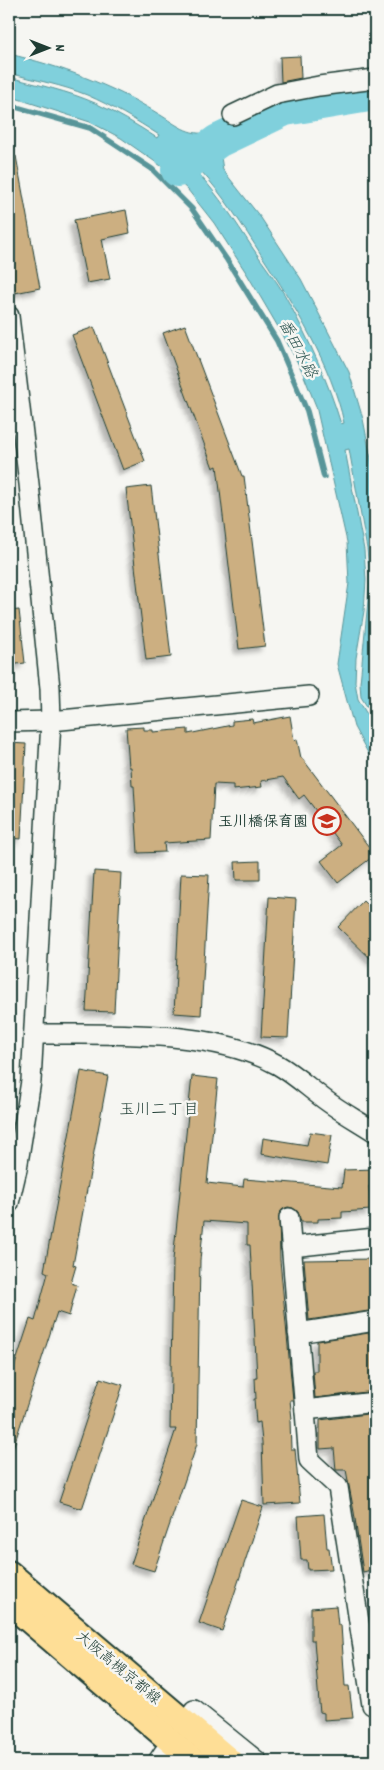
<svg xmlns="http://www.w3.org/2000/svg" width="384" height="1770" font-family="Dekko,'Klee One',sans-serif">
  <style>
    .water { fill: #80d0dc; stroke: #599599; fill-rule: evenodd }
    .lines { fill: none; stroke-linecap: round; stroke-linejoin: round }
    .stream { stroke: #599599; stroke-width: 5.5 }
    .river { stroke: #80d0dc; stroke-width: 34 }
    .building { fill: #ccaf81; stroke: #1f3d34; filter: url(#shadow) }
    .minor-casing { stroke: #1f3d34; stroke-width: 22 }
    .major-casing { stroke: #1f3d34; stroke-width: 28 }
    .minor { stroke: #f6f6f2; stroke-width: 19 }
    .major { stroke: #fede96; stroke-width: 24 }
    .labels { text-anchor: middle; stroke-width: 5; stroke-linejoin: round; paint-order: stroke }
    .poi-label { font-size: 15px; font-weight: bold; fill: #1f3d34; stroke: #f6f6f2; text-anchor: end }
    .street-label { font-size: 15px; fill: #1f3d34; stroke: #f6f6f2 }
    .water-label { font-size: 16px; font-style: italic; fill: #325a56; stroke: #f6f6f2 }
    .neighbourhood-label { font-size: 16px; fill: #1f3d34; stroke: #f6f6f2 }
  </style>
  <defs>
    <filter id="shadow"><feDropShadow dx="-4.5" dy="4.5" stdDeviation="2.5" flood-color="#0004"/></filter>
  </defs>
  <rect width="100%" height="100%" fill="#f6f6f2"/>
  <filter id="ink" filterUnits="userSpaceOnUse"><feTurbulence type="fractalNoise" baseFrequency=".02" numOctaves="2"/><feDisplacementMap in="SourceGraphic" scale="10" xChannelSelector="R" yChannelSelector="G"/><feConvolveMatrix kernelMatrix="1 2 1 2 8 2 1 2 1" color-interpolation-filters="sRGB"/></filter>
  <g filter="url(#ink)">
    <path class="water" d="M9,54C60,66 112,85 157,113C173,122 186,135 205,133L212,151L221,157L223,170L261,218L301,279L349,372L363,419L375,479V719L361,697L360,683L370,580L367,549L349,449L345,450L364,550L366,580L364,611L356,658L355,682L358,699L375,728V766L354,727L337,664L349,583L347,542L316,406L302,371L284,337L247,274L214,223L188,190L164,168L121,138L90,122L9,96V77C38,85 68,91 95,103C117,113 137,125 157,138L159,135C136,120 112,106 87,95C62,85 35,80 9,73ZM200,170C224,196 243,226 262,256C294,305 332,366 344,423L341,424C328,381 309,340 288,301C278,282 264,265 252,247C235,221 219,196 198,173Z"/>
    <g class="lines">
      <path class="stream" d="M9,105L90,128L152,169L192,209L227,260L277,341L307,411L324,477"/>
      <path class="river" d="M178,170L218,141L285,109L375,94"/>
    </g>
    <g class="building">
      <path d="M300,56L301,78L281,82L280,57Z"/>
      <path d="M16,156L40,288L15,293L9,260V157Z"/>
      <path d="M126,210L130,233L102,239L110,279L87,283L74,220Z"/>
      <path d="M185,325L242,476H244L265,646L239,649L217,466L213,468L163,333Z"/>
      <path d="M94,327L145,461L123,470L72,335Z"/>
      <path d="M151,486L171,657L146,660L126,489Z"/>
      <path d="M19,610L25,663L9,665V611Z"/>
      <path d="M290,716L294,740L297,739L301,758H302L375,855L338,883L321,861L342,845L304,795L299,799L283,777L261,781L262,787L233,790V785L214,784L211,840L164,843L165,852L138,853L134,786H132L131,767H129L126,728L144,727V730H153V732L188,729V734L232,725V721L252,719L253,723Z"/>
      <path d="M9,743L26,744L21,839L9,838Z"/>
      <path d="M260,861V880H236L235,862Z"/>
      <path d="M94,871L121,873L114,1012L86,1011Z"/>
      <path d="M181,874L209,875L201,1015L174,1013Z"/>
      <path d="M269,897L296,899L288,1038L261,1037Z"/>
      <path d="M363,901L375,913V963L338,927Z"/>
      <path d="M81,1071L108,1076L73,1265L76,1266L71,1283L77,1285L69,1316L57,1312L12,1451H9V1383L30,1319L35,1321L48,1273L44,1271Z"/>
      <path d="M192,1076L218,1079L207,1183L243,1187L244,1179L342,1187L344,1170L375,1169V1186H369L371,1210L342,1212V1218L318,1219V1222H301L298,1212L293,1208L288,1207L283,1209L279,1214L280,1260L293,1400H290L292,1419L290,1420L291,1449H295L300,1503L264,1505L262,1442L260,1422L256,1423L254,1399H256L255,1378H257L250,1245H247V1224L204,1221L200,1260L197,1444L154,1571L131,1564L176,1429H170L173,1260Z"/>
      <path d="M310,1132L332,1135L327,1165L261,1154L263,1138L307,1145Z"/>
      <path d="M375,1259V1310L309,1320L304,1260Z"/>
      <path d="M375,1332V1391L315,1398L313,1371H317V1341Z"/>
      <path d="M100,1378L123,1385L82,1509L59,1502Z"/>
      <path d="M375,1413V1447L372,1448L375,1469V1569L363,1572L354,1512L346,1470H336L334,1448L320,1449V1420Z"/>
      <path d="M241,1500L263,1507L222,1631L199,1623Z"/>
      <path d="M324,1514L327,1548H329L332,1569L308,1570L307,1560H301L298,1516Z"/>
      <path d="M336,1606L338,1625H341L345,1686H349L353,1718L324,1720V1713L320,1712L319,1703L314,1640H311V1608Z"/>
    </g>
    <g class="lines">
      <defs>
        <g id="minor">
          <path d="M233,115L277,94L319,86L375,79"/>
          <path d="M9,316L29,484L50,688L51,721L31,1081L17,1169L9,1203"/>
          <path d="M9,722L51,721L309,696"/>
          <path d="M35,1034C110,1035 211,1028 278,1065C294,1074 309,1088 324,1099C340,1111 358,1121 375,1132"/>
          <path d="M289,1218L309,1460L338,1487L372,1705H375"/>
          <path d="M291,1247L375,1238"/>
          <path d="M298,1333L375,1321"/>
          <path d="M305,1410L375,1402"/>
          <path d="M190,1717L194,1710L257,1761"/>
          <path d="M158,1761L164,1752"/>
        </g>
        <g id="major">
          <path d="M9,1573L230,1761"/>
          <path d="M9,1603L194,1761"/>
        </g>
      </defs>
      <use href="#minor" class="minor-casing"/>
      <use href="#major" class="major-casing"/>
      <use href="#minor" class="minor"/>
      <use href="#major" class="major"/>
    </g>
  </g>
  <defs>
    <symbol id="school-ring" viewBox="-11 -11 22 22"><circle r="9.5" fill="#f6f6f2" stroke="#c8321e" stroke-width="1.5"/><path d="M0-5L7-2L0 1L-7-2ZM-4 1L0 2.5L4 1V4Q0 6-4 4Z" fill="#c8321e"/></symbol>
  </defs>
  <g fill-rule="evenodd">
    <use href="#school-ring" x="311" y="805" width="32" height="32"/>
  </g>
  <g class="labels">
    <g class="poi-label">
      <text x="308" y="826">玉川橋保育園</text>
    </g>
    <g class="street-label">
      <text transform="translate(119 1667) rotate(40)" y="5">大阪高槻京都線</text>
    </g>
    <g class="water-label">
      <text transform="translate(299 348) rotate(62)" y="6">番田水路</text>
    </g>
    <g class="neighbourhood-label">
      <text x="159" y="1114">玉川二丁目</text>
    </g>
  </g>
  <rect width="384" height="1770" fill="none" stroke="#f6f6f2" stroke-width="30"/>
  <rect x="15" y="15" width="354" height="1740" fill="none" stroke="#1f3d34" stroke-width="2" filter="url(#ink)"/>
  <g transform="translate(48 48) rotate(90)" stroke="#f6f6f2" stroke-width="4" paint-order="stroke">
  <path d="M0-4L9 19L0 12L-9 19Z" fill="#1f3d34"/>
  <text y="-8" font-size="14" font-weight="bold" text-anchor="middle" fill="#1f3d34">N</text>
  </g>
</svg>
